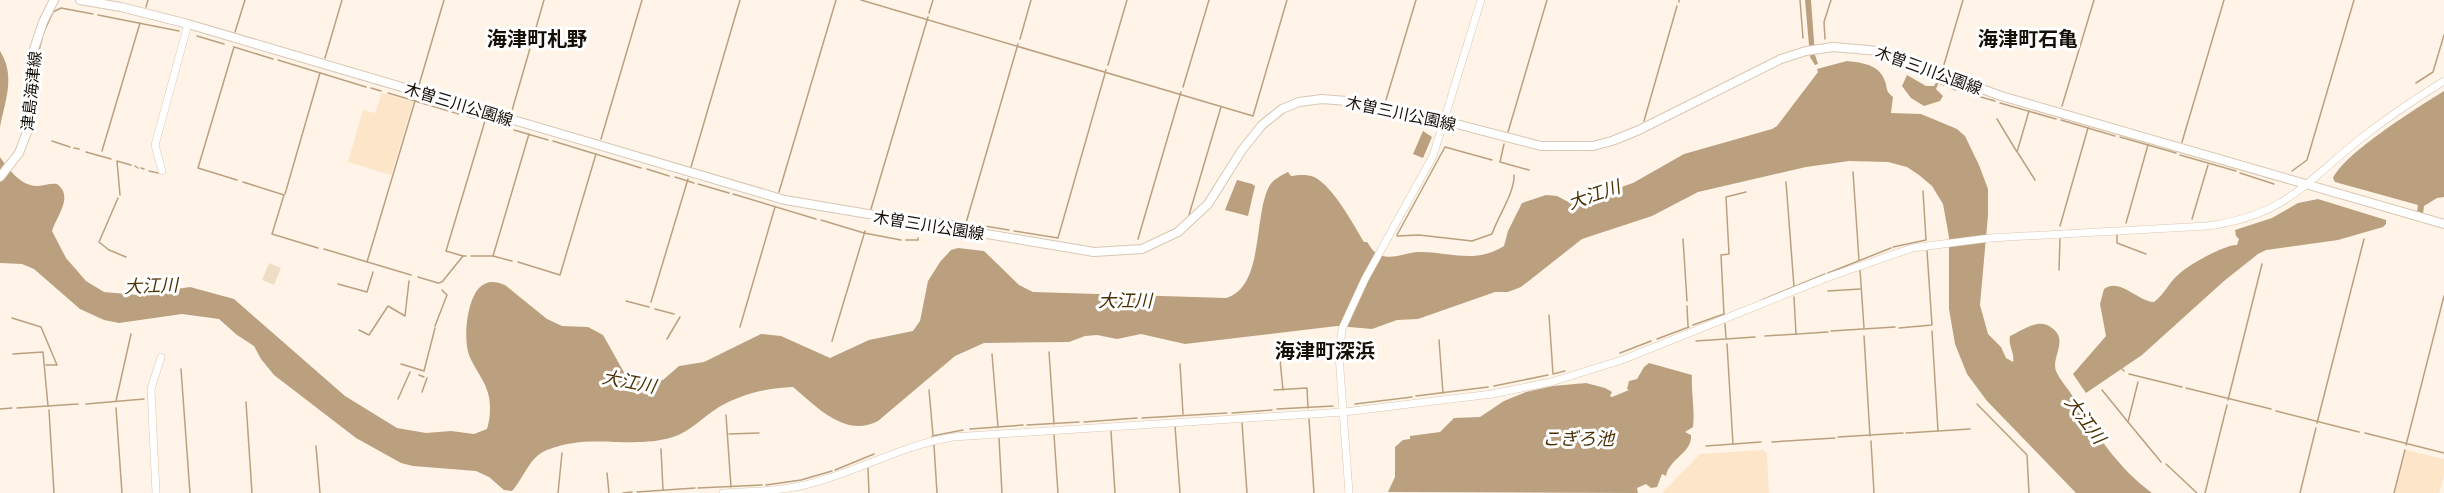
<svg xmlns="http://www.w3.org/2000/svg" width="2444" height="493" font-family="'Varela Round','Noto Sans JP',sans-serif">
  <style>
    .built { fill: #fce5c9 }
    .green { fill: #f0ddc5 }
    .water { fill: #bba07f }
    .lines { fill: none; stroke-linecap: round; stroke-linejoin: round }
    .stream { stroke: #bba07f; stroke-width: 1.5 }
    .tertiary-casing { stroke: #d8c7b2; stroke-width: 8 }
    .secondary-casing { stroke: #d8c7b2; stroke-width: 10 }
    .tertiary { stroke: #fff; stroke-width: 7 }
    .secondary { stroke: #fff; stroke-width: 8 }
    .labels { text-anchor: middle; stroke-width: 6; stroke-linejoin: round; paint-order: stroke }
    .street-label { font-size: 16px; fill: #150f07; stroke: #fff }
    .water-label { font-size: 18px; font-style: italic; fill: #4b3003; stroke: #fff }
    .quarter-label { font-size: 20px; font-weight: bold; fill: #150f07; stroke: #fff }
  </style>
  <rect width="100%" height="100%" fill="#fff4e7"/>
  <g class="built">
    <path d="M382,93L413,102L391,175L348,162L363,110L375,113Z"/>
    <path d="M1763,450L1767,453L1769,493H1662L1700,454Z"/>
    <path d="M2406,450L2444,459V476L2439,493H2395Z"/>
  </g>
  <path class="green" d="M269,263L281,268L274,285L262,280Z"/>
  <g class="water">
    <path d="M1805,0H1811L1815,55L1818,64L1815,65L1810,57Z"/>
    <path d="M0,51C16,76 5,101 0,127Z"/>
    <path d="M1847,61C1865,63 1881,65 1886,84C1887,91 1887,92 1893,97L1891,113L1921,114L1957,129L1965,136L1979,165L1988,189V215L1980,305L1988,334L2001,347L2006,358L2013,362C2015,353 2008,346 2010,336C2023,330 2039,317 2052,328C2069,340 2051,357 2056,371C2060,380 2069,390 2074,398C2095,433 2119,469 2152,493H2076L1987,401L1967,374L1955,344L1949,309V237L1943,204L1932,186L1919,175L1907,167L1888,162L1849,161L1806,167L1698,192L1652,216L1582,239L1521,287L1508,292H1495L1418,319L1397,320L1372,329L1337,326L1185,344L1141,334L1117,339L1097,335L1085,336L1069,342L984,343L955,356L878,421C845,438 817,407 793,387C766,388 742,394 719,407C703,417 691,431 673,437C631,450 590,432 547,450C529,457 524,478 512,491L504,490L489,477L476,471L413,466L401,463L356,438L274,375L261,359L254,346L237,335L219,319L182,314L119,323L104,320L80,309L34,269L22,264L0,263V157C8,169 22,187 38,186C44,186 50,183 57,184C74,197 57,215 52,231L66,258L86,281L104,292L138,295L190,287L234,299L345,396L397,428L426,433L451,431L474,434L487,429C490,419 491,408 489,397C486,381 475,370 469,355C463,338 467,301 479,288C487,280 495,281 505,285L547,319L562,326L588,327L603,335L625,374L639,379L663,380L679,366L704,362L761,334L781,336L830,358L869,340L913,331L920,321L928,281L940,262L951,250L958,248L984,251L1019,285L1033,292L1226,298C1265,287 1253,213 1270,185C1274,179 1282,175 1288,172L1291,176C1298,175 1307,174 1314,177C1333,186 1353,224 1364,242H1367C1371,247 1373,253 1380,255C1391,260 1405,253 1417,252C1449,251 1474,265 1504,246L1508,231L1522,203L1546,195L1557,196L1578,207L1613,190L1633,183L1684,154L1772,129L1777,126L1818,72L1817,69Z"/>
    <path d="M1907,75L1926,86H1934L1937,81L1939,82L1936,89L1943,96L1940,101L1924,106L1911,98L1902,86Z"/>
    <path d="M2444,91V197L2437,198L2424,206L2423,214L2417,212L2418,205L2335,182L2333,178C2346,152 2417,108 2444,91Z"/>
    <path d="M1423,131L1432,137L1423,158L1413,154Z"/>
    <path d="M1237,180L1252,184L1255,186L1248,216L1225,210Z"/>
    <path d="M2318,199L2386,220V224L2383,227L2338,240L2266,250L2258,254L2224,281L2142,355L2086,393L2073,374L2106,336L2100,304L2104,289C2120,277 2137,301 2154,302C2164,295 2169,282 2179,274C2188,265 2226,244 2237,245L2239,239L2236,236L2235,230L2272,218L2298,203Z"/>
    <path d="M1649,363L1692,375C1691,392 1695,411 1693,427L1685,432L1691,435C1693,452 1669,459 1666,476L1662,474L1657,487L1651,488L1646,484L1637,488L1638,493L1388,492L1395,477V447L1403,440L1410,439V436L1440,432L1454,418L1480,417L1504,401L1526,392L1553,386L1586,383L1605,388L1612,392L1610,396L1612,397L1629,390L1627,389L1629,381L1637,379L1644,367Z"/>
  </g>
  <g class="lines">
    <g class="stream">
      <path d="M861,0L1253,116L1287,0"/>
      <path d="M1800,0L1803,38"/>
      <path d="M1679,2V0"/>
      <path d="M146,7L148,0"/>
      <path d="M929,13L933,0"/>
      <path d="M98,15L179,31"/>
      <path d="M44,32L53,12L61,8L93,14"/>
      <path d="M235,32L245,0"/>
      <path d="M197,36L224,44"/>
      <path d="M1020,39L1031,0"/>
      <path d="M1825,39L1824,22L1831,0"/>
      <path d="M234,47L198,168L237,180"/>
      <path d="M234,47L273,59"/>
      <path d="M39,50L42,39"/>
      <path d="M325,58L342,0"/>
      <path d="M278,60L366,87"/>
      <path d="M1108,65L1127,0"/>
      <path d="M1943,68L1963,0"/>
      <path d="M1939,83L1956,90"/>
      <path d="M2416,83L2433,72L2444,35"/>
      <path d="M419,85L444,0"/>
      <path d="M1183,87L1209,0"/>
      <path d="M371,88L381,91"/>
      <path d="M1960,91L1995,101"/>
      <path d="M388,93L459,114"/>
      <path d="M1386,100L1416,0"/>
      <path d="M2000,103L2056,119"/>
      <path d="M2062,106L2094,0"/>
      <path d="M511,114L544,0"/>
      <path d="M465,115L504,127"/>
      <path d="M1997,119L2017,152L2029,111"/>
      <path d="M2061,120L2115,136"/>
      <path d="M1644,121L1677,6"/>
      <path d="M34,126L38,56"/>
      <path d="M514,130L548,140"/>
      <path d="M1508,132L1547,0"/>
      <path d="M2120,137L2176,153"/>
      <path d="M601,139L642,0"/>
      <path d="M52,141L70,147"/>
      <path d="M553,141L641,168"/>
      <path d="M2182,142L2224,0"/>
      <path d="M1504,144L1500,162L1529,170"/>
      <path d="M74,148L79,149"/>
      <path d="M102,151L140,23"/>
      <path d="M86,152L111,159"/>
      <path d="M2018,153L2035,180"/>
      <path d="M2180,155L2236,171"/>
      <path d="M135,166L138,168"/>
      <path d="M691,167L740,0"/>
      <path d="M141,168L144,169"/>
      <path d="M647,169L669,176"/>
      <path d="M149,171L158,173"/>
      <path d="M2292,171L2307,160L2354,0"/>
      <path d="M1853,172L1859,260"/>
      <path d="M2240,173L2274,184"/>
      <path d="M675,177L694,183"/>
      <path d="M243,182L284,195L272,234L318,248"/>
      <path d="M1786,182L1794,287"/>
      <path d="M698,184L729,193"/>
      <path d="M779,192L836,0"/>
      <path d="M285,194L320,73"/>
      <path d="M733,194L816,219"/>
      <path d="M120,195L117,161L131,165"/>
      <path d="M118,198L99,242L109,250L126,257"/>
      <path d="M871,209L928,17"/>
      <path d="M1189,215L1221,107"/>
      <path d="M923,216L1009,230"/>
      <path d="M2192,219L2208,165"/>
      <path d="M821,220L864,233L901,240"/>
      <path d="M966,223L1018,44"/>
      <path d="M2126,223L2148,145"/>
      <path d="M2060,226L2088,128"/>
      <path d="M1014,231L1058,238L1106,70"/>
      <path d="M1397,235L1445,147L1492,160"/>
      <path d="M2117,235V243L2146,254"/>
      <path d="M1397,236L1419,235L1472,241L1492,234C1498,216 1515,192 1514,175"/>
      <path d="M1138,239L1181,92"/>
      <path d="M1683,239L1687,301"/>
      <path d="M906,240H918V238"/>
      <path d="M1893,247L1926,240L1923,191"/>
      <path d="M324,249L411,275"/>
      <path d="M463,256L446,251L485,121"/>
      <path d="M471,256H493L512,261"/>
      <path d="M493,256L529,134"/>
      <path d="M367,262L415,101"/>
      <path d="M518,262L560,275L596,154"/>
      <path d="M1860,270L1864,328"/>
      <path d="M2059,270L2060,239"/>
      <path d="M1828,273L1891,248"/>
      <path d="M418,277L438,283L442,282L463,256H466"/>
      <path d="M338,284L367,292L373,272"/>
      <path d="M1828,291L1860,289"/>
      <path d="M1794,297L1796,334"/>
      <path d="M1762,300L1825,274"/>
      <path d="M626,301L649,307"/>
      <path d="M651,302L688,179"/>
      <path d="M1687,306L1688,326"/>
      <path d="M655,309L674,314"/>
      <path d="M1549,315L1553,374L1565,371"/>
      <path d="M1724,315L1721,255L1729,254L1726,197L1746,192"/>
      <path d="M12,318L41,327L57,365H46"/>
      <path d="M1725,324L1726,338"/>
      <path d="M1693,325L1724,314"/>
      <path d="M435,326L447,295L442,290"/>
      <path d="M740,327L775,207"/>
      <path d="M1899,328L1932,325L1927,251"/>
      <path d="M359,330L369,335L388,306L405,316L409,281"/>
      <path d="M1831,331L1895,327"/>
      <path d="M1932,331L1938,431"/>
      <path d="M1765,336L1828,332"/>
      <path d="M1864,336L1870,436"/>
      <path d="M667,339L680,317"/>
      <path d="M1657,339L1689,327"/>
      <path d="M1278,340L1283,390"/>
      <path d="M1439,340L1443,393"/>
      <path d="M832,341L865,231"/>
      <path d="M1696,341L1755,337"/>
      <path d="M1727,344L1733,444"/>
      <path d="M1049,352L1054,424"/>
      <path d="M1620,353L1651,341"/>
      <path d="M13,354L43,352L48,406"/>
      <path d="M992,354L998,427"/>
      <path d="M401,364L424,371L435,328"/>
      <path d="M1180,364L1183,414"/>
      <path d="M181,369L190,493"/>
      <path d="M2122,369L2124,371"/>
      <path d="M2129,374L2182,387"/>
      <path d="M419,375L424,377"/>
      <path d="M2138,382L2128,422L2161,462"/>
      <path d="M1494,386L1548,375"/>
      <path d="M2186,388L2271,409"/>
      <path d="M929,390L933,435"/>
      <path d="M1274,390L1307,388L1308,408"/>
      <path d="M2102,390L2128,422"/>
      <path d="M422,392L427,378"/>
      <path d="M1416,396L1488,387"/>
      <path d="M398,399L410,372"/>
      <path d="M2228,400L2262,264"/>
      <path d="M116,401L131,334"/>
      <path d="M246,402L252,493"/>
      <path d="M86,404L144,399"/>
      <path d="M1355,404L1412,397"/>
      <path d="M1977,404L2027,455L2029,493"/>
      <path d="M17,408L78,404"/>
      <path d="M116,408L122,493"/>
      <path d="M0,409L12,408"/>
      <path d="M1277,409L1333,406"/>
      <path d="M49,410L54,493"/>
      <path d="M2276,411L2359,432"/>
      <path d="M1232,413L1272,410"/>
      <path d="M726,415L731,487"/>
      <path d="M1142,418L1227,413"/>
      <path d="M1309,419L1314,493"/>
      <path d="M1084,422L1137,418"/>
      <path d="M1242,423L1247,493"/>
      <path d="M2317,423L2364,239"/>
      <path d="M1027,425L1079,422"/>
      <path d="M1175,426L1180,493"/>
      <path d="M970,429L1023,425"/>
      <path d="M1111,431L1115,493"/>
      <path d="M1906,433L1970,429"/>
      <path d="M2365,433L2444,453"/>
      <path d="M729,434L759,433"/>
      <path d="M1054,435L1058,493"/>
      <path d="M932,436L963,430"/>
      <path d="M1838,437L1903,433"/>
      <path d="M999,438L1002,493"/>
      <path d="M1871,441L1874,493"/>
      <path d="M1772,442L1835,438"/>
      <path d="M934,445L937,493"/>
      <path d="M2406,445L2444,296"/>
      <path d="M316,446L320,493"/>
      <path d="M1706,446L1761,442"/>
      <path d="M661,449L663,490"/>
      <path d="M2166,464L2197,493"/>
      <path d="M868,468L869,493"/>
      <path d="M835,470L874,454"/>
      <path d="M607,473L609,493"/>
      <path d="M766,485L801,480L832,471"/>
      <path d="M698,488L762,485"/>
      <path d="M637,492L695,488"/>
      <path d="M558,493L562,453"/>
      <path d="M623,493L632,492"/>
      <path d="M2205,493L2227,405"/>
      <path d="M2300,493L2316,428"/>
      <path d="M2394,493L2405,450"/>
    </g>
    <defs>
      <g id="tertiary">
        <path d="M162,171L155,145L188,24"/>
        <path d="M156,493L151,389L161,357"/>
        <path d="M723,493C750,492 778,491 805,485C856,473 901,445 953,437L1344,412L1492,394L1551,382L1622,360L1826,278L1912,248L1990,238L2207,226C2284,216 2304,184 2360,139C2387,118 2415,99 2444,81"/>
        <path d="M1349,493L1339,355L1342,329L1365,279L1433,156L1481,0"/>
      </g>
      <g id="secondary">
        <path d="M80,0L121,7L188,24L785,200L1094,252L1142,249L1178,232L1208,204L1242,150L1262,125L1282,109L1299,102L1322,99L1347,101L1445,121L1541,146H1593L1612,141L1639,130L1781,59L1806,51L1833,47L1879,51L2001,96L2444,224"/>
        <path d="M0,177L19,153L27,132L33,52L43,22L54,0"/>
      </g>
    </defs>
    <use href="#tertiary" class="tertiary-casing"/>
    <use href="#secondary" class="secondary-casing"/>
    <use href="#tertiary" class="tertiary"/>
    <use href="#secondary" class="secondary"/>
  </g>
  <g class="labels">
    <g class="street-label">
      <text transform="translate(1929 70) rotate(20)" y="6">木曽三川公園線</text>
      <text transform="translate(31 91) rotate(-84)" y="6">津島海津線</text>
      <text transform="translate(459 104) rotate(17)" y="6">木曽三川公園線</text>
      <text transform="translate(1401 113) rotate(12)" y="6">木曽三川公園線</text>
      <text transform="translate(929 225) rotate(9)" y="6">木曽三川公園線</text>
    </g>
    <g class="water-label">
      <text transform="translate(1594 195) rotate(-19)" y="6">大江川</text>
      <text transform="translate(151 286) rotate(-2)" y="6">大江川</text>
      <text x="1125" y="307">大江川</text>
      <text transform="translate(629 382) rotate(11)" y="6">大江川</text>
      <text transform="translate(2085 420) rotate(53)" y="6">大江川</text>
      <text x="1578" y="445">こぎろ池</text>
    </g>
    <g class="quarter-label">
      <text x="537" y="46">海津町札野</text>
      <text x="2028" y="46">海津町石亀</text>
      <text x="1325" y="358">海津町深浜</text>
    </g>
  </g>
</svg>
